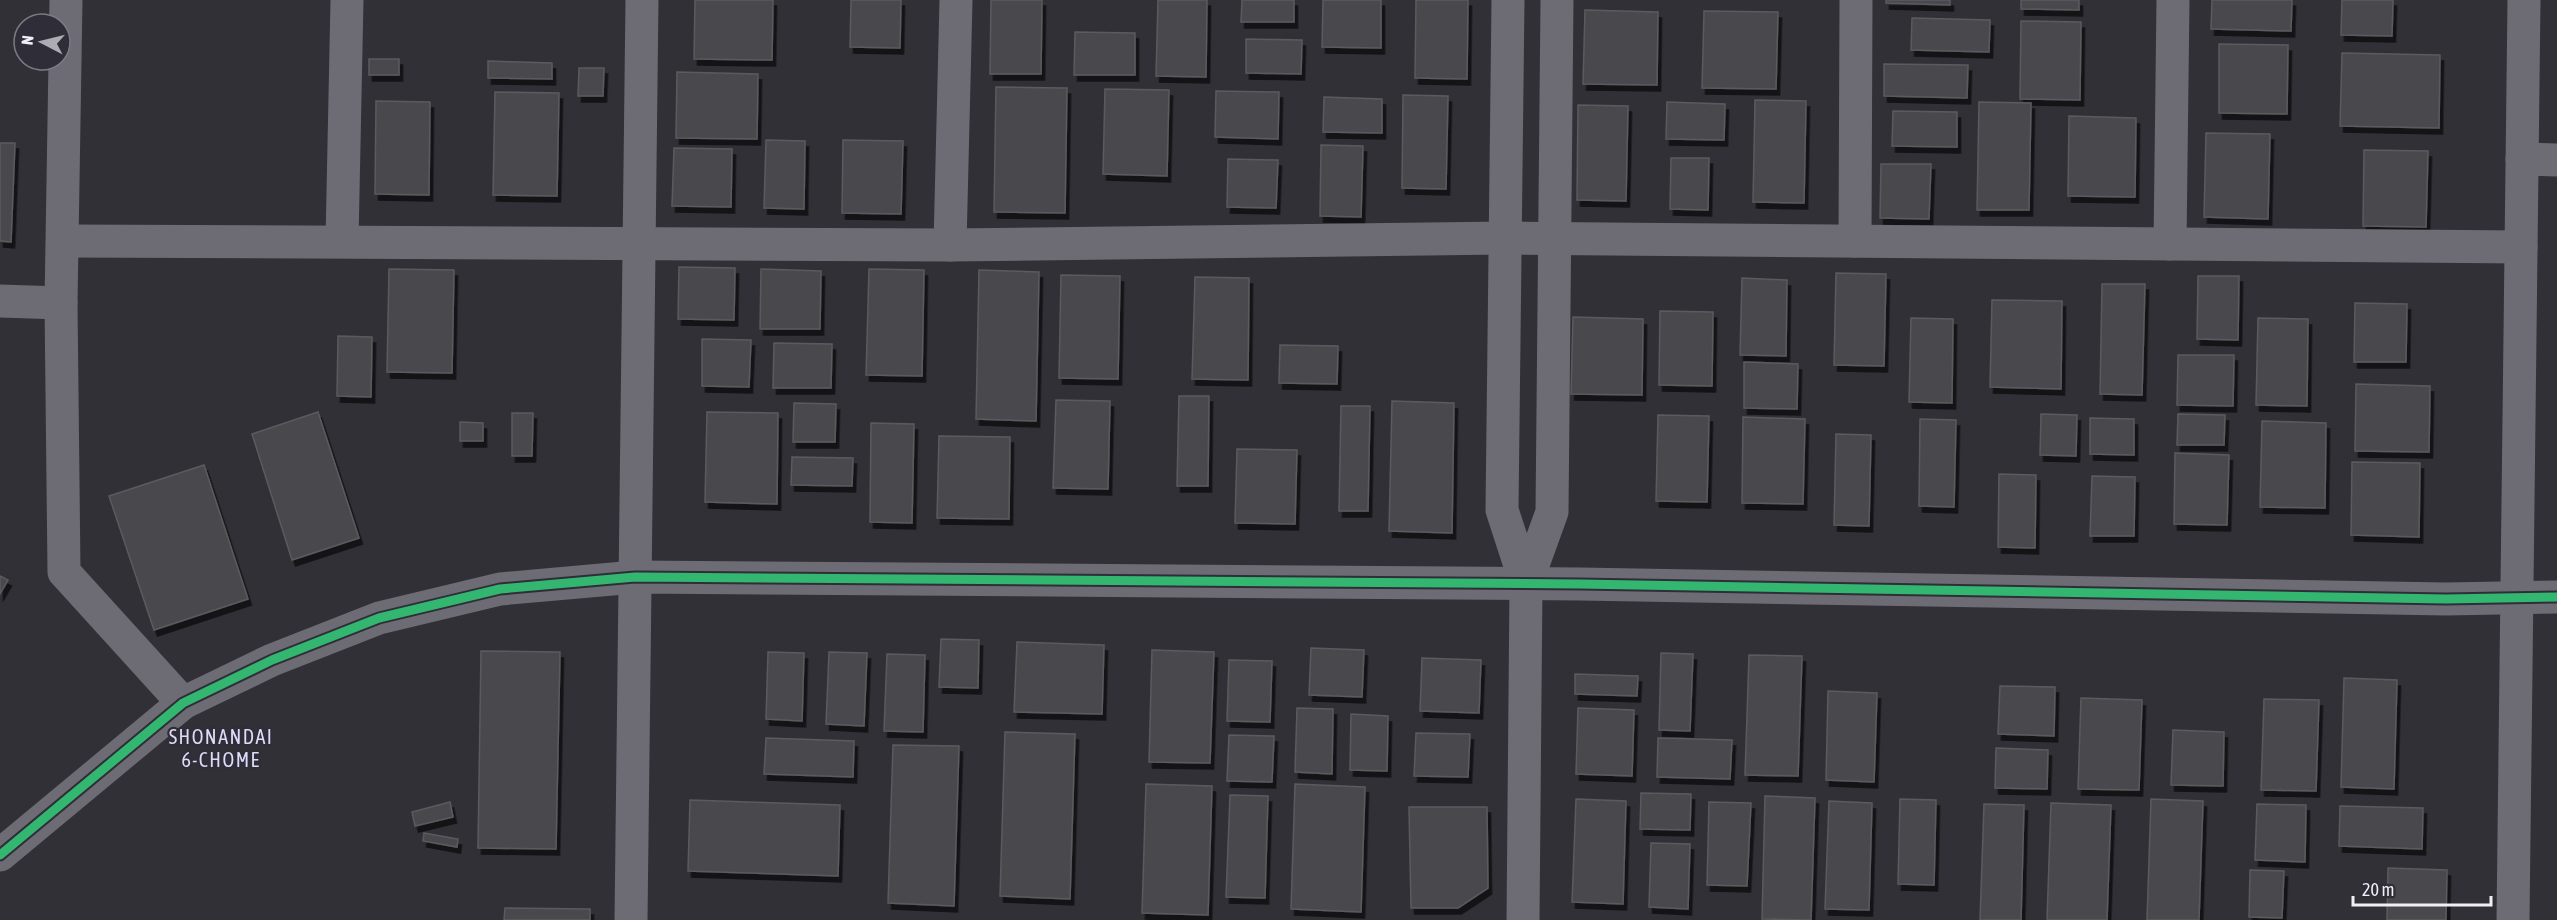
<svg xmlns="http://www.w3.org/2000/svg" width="2557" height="920" font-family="'Asap Condensed',sans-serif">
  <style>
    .building { fill: #4a494e; stroke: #5b5a5f; stroke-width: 1.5; filter: url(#shadow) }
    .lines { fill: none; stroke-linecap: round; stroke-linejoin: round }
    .minor { stroke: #6d6c75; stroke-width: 33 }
    .cycleway-casing { stroke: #2f2e38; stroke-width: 13 }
    .cycleway { stroke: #33b770; stroke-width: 9 }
    .labels { text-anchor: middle; stroke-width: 4.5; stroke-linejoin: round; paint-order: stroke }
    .neighbourhood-label { font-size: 20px; letter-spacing: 1.5px; fill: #dedbf8; stroke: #2f2e38 }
  </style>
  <defs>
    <filter id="shadow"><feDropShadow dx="3.5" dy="6" stdDeviation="0" flood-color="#0009"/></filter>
  </defs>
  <rect width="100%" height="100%" fill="#313036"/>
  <g class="building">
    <path d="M695,0H773L772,60L694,59Z"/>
    <path d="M851,0H901L900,48L850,47Z"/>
    <path d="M991,0H1042L1041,74H990Z"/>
    <path d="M1158,0H1207L1206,77L1156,76Z"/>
    <path d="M1242,0H1294V22H1241Z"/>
    <path d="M1323,0H1381V48L1322,47Z"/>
    <path d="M1416,0H1468L1467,79L1415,78Z"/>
    <path d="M1886,0H1950V5L1886,3Z"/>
    <path d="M2021,0H2079V10L2021,9Z"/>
    <path d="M2212,0H2292L2291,31L2211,29Z"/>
    <path d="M2342,0H2393L2392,36L2341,35Z"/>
    <path d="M1585,10L1658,12L1657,85L1583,84Z"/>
    <path d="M1704,11L1778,12L1776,89L1702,88Z"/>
    <path d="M1912,18L1990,20L1989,52L1911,50Z"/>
    <path d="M2021,21L2081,22L2080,100L2020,99Z"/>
    <path d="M1075,32L1135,33V75H1074Z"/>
    <path d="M1246,39L1302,40L1301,74L1246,73Z"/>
    <path d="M2219,44L2288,45L2287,114L2219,113Z"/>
    <path d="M2342,53L2440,55L2439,128L2340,126Z"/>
    <rect x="369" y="59" width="30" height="16"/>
    <path d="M488,61L552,63V79L488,78Z"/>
    <path d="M1884,64L1968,65L1967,98L1884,96Z"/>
    <path d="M579,68H604L603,96H578Z"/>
    <path d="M677,72L758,74L757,139L676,138Z"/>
    <path d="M996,87L1067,88L1065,213L994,212Z"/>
    <path d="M1105,89L1169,90L1167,176L1103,174Z"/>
    <path d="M1216,91L1279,92L1278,139L1215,137Z"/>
    <path d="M495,92L559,93L557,196L493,195Z"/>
    <path d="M1403,95L1448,96L1446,189L1402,188Z"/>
    <path d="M1324,97L1382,99V133L1323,132Z"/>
    <path d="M1755,100L1806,101L1804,203L1753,202Z"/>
    <path d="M376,101L430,102L429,195L375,194Z"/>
    <path d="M1667,102L1725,104L1724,140L1666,139Z"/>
    <path d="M1979,102L2031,103L2029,210H1977Z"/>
    <path d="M1578,105L1628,106L1626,201L1577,200Z"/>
    <path d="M1893,111L1957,112V147L1892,146Z"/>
    <path d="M2069,116L2136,118L2135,197L2068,196Z"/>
    <path d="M2206,133L2270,134L2268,219L2204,217Z"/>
    <path d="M766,140L805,141L804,209L764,208Z"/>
    <path d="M843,140L903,141L901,214L842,213Z"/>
    <path d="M0,143H15L11,242L0,241Z"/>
    <path d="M1321,145L1363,146L1361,217L1320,216Z"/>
    <path d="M674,148L732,149L731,207L672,206Z"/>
    <path d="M2364,150L2428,151L2426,227L2363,226Z"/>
    <path d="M1671,158H1709L1708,210L1670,209Z"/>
    <path d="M1228,159L1278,160L1276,208L1227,207Z"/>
    <path d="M1881,164H1931L1929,219L1880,218Z"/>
    <path d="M679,267L735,268L734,320L678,319Z"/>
    <path d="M389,269L454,270L452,373L387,372Z"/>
    <path d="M761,269L821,271L820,329H760Z"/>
    <path d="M869,269L924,270L922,376L866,375Z"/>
    <path d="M979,270L1039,272L1036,421L976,419Z"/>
    <path d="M1836,273L1886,274L1884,366L1834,365Z"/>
    <path d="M1061,275L1120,276L1118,379L1059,378Z"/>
    <path d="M2198,276H2239L2238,340L2197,339Z"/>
    <path d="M1195,277L1249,278L1248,380L1192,379Z"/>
    <path d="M1742,278L1787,280L1786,356L1740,355Z"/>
    <path d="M2102,284H2145L2142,395L2100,394Z"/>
    <path d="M1992,300L2062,301L2061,389L1990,387Z"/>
    <path d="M2355,303L2407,304L2406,362H2354Z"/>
    <path d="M1660,311L1713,312L1712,386L1659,385Z"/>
    <path d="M1573,317L1643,319L1642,395L1571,394Z"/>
    <path d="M1911,318L1953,319L1952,403L1909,402Z"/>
    <path d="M2258,318L2308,319L2307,406L2256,405Z"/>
    <path d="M338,336L372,337L371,397L337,396Z"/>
    <path d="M702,339L751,340L749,387L702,386Z"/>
    <path d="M774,343L832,344L831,388H773Z"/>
    <path d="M1280,345L1338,346L1337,384L1279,383Z"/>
    <path d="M2178,355H2234L2233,406L2177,405Z"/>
    <path d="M1744,362L1798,364L1797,409L1744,408Z"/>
    <path d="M2356,384L2430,386L2429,452L2355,451Z"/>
    <path d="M1179,396H1209L1208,486H1177Z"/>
    <path d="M1056,400L1110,401L1108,489L1053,488Z"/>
    <path d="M1392,401L1454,403L1452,533L1389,531Z"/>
    <path d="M794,403L836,404L835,442H793Z"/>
    <path d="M1341,406H1370L1368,511H1339Z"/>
    <path d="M318,412L359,538L292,560L252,434Z"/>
    <path d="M707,412L778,413L777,504L705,502Z"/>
    <path d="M512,413H533L532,456H512Z"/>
    <path d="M2041,414L2077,415L2076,456L2040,455Z"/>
    <path d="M2178,414L2225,415L2224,445H2177Z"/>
    <path d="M1658,415L1709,416L1707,502L1656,501Z"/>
    <path d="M1743,417L1805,419L1803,504L1742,503Z"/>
    <path d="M2090,418L2134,419V455L2090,454Z"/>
    <path d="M1920,419L1956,420L1954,507L1919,506Z"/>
    <path d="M2262,421L2326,423L2325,508L2260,507Z"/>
    <path d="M460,422L483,423V441H460Z"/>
    <path d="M871,423L914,424L912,523L870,522Z"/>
    <path d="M1836,434L1871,435L1869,526L1834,525Z"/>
    <path d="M939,436L1010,437L1009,519L937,518Z"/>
    <path d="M1237,449L1297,450L1295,524L1235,523Z"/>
    <path d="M2175,453L2229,455L2227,525L2174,524Z"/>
    <path d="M792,457L853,458L852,486L791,485Z"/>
    <path d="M2352,462L2420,463L2419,537L2351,535Z"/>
    <path d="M204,465L248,599L154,630L109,496Z"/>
    <path d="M1999,474L2036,475L2035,548L1998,547Z"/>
    <path d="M2092,476L2135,477L2134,536H2090Z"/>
    <path d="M0,576L8,580L0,594Z"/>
    <path d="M941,639L979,640L978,688L939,687Z"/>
    <path d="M1017,642L1104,645L1102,714L1014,712Z"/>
    <path d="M1311,648L1364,650L1362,697L1309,695Z"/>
    <path d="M1152,650L1214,652L1210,763L1149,762Z"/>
    <path d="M481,651L560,652L556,849L478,848Z"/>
    <path d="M768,652L804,653L802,721L766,719Z"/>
    <path d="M829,652L867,653L864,726L826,724Z"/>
    <path d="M1661,653L1693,654L1690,731L1659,730Z"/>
    <path d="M887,654L925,655L923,732L884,731Z"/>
    <path d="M1749,655L1802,656L1798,776L1745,775Z"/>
    <path d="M1422,658L1481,660L1479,713L1420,711Z"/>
    <path d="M1229,660L1272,661L1270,722L1227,721Z"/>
    <path d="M1575,674L1638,676L1637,696L1575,694Z"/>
    <path d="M2344,678L2397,680L2394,789L2341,787Z"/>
    <path d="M2000,686L2055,687L2054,736L1998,734Z"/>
    <path d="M1828,691L1877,693L1874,782L1826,780Z"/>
    <path d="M2081,698L2142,700L2139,790L2078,789Z"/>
    <path d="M2264,699L2319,700L2316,791L2261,790Z"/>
    <path d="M1297,708L1333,709L1332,774L1295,772Z"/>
    <path d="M1578,708L1634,710L1632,776L1576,774Z"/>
    <path d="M1351,714L1388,716L1387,771L1350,770Z"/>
    <path d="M2173,730L2224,732L2223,786L2171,785Z"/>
    <path d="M1005,732L1075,734L1070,899L1000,896Z"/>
    <path d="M1416,733L1470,734L1468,777L1414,776Z"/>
    <path d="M1229,735L1274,736L1272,782L1227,781Z"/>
    <path d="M766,738L854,741L853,777L764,774Z"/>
    <path d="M1658,738L1732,740L1730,779L1657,777Z"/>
    <path d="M893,745L959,746L954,906L888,903Z"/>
    <path d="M1996,748L2048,750L2047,789L1995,788Z"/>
    <path d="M1146,784L1212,786L1208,915L1142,913Z"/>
    <path d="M1295,784L1365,787L1361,912L1291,909Z"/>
    <path d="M1641,793L1691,794L1690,830L1640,829Z"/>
    <path d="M1230,795L1268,796L1265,898L1226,897Z"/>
    <path d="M1765,796L1815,798L1811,920L1762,919Z"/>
    <path d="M1576,799L1626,801L1623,904L1572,902Z"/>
    <path d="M1900,799L1936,800L1934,885L1898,884Z"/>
    <path d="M2151,799L2203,801L2199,920H2147Z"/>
    <path d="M690,800L840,805L838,876L688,871Z"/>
    <path d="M1829,801L1872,803L1869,910L1825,909Z"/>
    <path d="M450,802L453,817L415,826L412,812Z"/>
    <path d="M1709,802L1751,803L1747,886L1707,885Z"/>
    <path d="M2051,803L2111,805L2107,920H2047Z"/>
    <path d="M1984,804L2024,805L2021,920H1980Z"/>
    <path d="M2257,804L2306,805L2305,862L2255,860Z"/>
    <path d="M2340,806L2423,808L2422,849L2339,846Z"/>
    <path d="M1409,807H1487L1488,888L1458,908H1411Z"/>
    <path d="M424,833L458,839L457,847L423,841Z"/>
    <path d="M1651,843L1690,844L1688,909L1649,907Z"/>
    <path d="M2388,868L2447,870L2446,920H2387Z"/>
    <path d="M2250,870L2284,871L2282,918L2249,917Z"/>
    <path d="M505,908L590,909V920H504Z"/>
  </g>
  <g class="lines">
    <g class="minor">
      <path d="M66,0L61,303L64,572L183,703"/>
      <path d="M1508,0L1502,510L1526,584L1523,920"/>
      <path d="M2522,159L2557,160"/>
      <path d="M63,241L950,245L1505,238L2521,247"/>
      <path d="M342,241L347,0"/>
      <path d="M1855,241L1856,0"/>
      <path d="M2170,244L2173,0"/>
      <path d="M950,245L956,0"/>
      <path d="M0,301L61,303"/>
      <path d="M1526,584L1552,512L1557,0"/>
      <path d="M0,855L183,703L272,660L379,618L500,589L635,577L1580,584L2446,599L2557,597"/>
      <path d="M631,920L642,0"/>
      <path d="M2513,920L2524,0"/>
    </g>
    <defs>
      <path id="cycleway" d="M0,855L183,703L272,660L379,618L500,589L635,577L1580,584L2446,599L2557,597"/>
    </defs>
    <use href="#cycleway" class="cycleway-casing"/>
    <use href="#cycleway" class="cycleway"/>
  </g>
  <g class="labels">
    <g class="neighbourhood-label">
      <text x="221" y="744">SHONANDAI<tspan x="221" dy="23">6-CHOME</tspan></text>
    </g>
  </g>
  <g transform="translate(42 42) rotate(277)"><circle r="28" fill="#2f2e38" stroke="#7c7b84" stroke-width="1.5"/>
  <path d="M0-4.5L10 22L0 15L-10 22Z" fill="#acacb2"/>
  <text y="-9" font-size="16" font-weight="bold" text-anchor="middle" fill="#efeff5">N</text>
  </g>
  <path d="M2353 896v9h138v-9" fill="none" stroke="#efeff5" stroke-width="3"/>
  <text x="2362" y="896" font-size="18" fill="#efeff5" stroke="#2f2e38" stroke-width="4.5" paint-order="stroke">20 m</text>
</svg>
